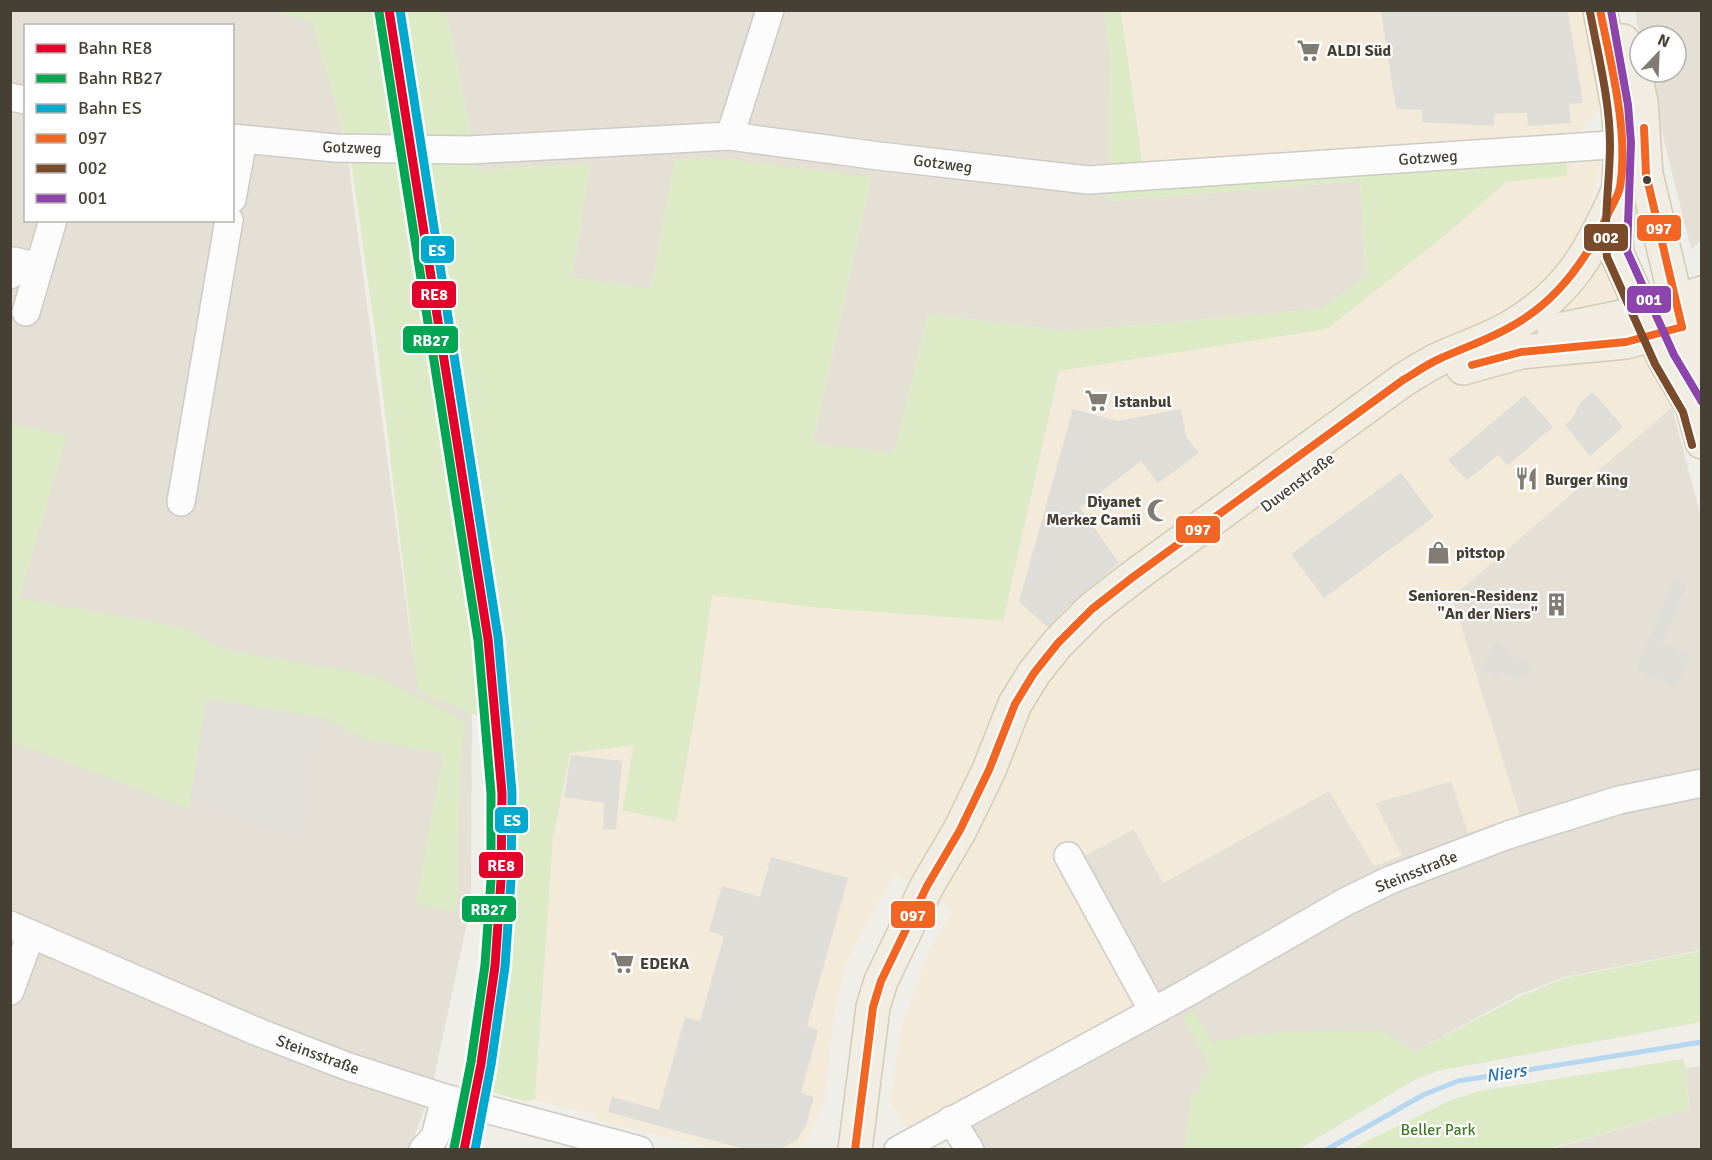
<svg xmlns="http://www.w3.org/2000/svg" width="1712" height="1160" font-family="Signika,sans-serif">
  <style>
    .residential { fill: #e4e0d5; fill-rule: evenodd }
    .commercial { fill: #f3eada }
    .industrial { fill: #e3dfd9 }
    .green { fill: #dcebc6 }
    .parking { fill: #dfddd8 }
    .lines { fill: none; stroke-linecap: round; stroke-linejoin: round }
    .stream { stroke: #b6d7f0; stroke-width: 5 }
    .minor-casing { stroke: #cecbc6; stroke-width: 30 }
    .major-casing { stroke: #d3cbb4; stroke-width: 36 }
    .minor { stroke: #fdfcfc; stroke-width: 27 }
    .major { stroke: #f1ede2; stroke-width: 33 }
    .bus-1-casing { stroke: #fff; stroke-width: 12 }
    .bus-2-casing { stroke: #fff; stroke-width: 12 }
    .bus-3-casing { stroke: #fff; stroke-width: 12 }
    .bus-1 { stroke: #f26522; stroke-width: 8 }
    .bus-2 { stroke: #7a4b2a; stroke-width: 8 }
    .bus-3 { stroke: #8e44ad; stroke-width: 8 }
    .rail-1-casing { stroke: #fff; stroke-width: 14 }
    .rail-2-casing { stroke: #fff; stroke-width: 14 }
    .rail-3-casing { stroke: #fff; stroke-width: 14 }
    .rail-1 { stroke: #e4002b; stroke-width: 9 }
    .rail-2 { stroke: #00a651; stroke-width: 9 }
    .rail-3 { stroke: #00a9ce; stroke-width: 9 }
    .bus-dot { fill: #453f34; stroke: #fff; stroke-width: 2 }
    .labels { text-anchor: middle; stroke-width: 4.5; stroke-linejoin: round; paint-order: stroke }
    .poi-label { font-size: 16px; font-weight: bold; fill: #453f34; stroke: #fff; text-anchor: start }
    .street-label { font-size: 16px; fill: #453f34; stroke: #fff }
    .park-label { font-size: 16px; fill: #427925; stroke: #fff }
    .water-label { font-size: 18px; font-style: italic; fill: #2975b6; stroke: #fff }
    .line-badge { stroke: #fff; stroke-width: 2 }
    .badge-label { font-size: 16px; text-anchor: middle; font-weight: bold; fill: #fff }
  </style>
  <rect width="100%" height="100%" fill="#f0eee8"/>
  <g class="residential">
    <path d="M10,11H318L347,152L413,654L472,715L471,904L432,1088L410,1149H11ZM26,26H232V220H26Z"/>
    <path d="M445,11H1104L1110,54L1109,201L1360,181L1366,276L1320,309L1068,331L928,314L894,454L813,443L871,178L719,158L675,160L651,289L572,278L590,164L478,170L451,34Z"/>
    <path d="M1635,11H1701L1702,240L1691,249L1647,72H1676V36H1640V40Z"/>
    <path d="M1672,407L1701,517V950L1565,977L1520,994L1401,1059L1254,1149H975L962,1131L1166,1013L1079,858L1134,829L1163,883L1329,791L1374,865L1402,856L1375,803L1451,781L1519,815L1452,597Z"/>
    <path d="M1701,1066V1149L1548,1150L1689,1109L1686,1068Z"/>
  </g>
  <g class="commercial">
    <path d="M1122,11H1583L1601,102L1595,115L1578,134L1142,169Z"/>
    <path d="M1599,152L1600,165L1592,198L1580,230L1605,243L1621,288L1672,407L1452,597L1520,815L1468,833L1451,781L1375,803L1402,856L1374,866L1329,791L1163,883L1134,829L1079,859L1158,1000L906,1129L891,1104L899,1035L928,953L953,910L895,874L866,924L845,967L833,1022L825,1100L806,1142L796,1149H716L594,1120L595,1115L535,1100L553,838L570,753L634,745L676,821L698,696L712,594L810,607L1003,621L1059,371L1327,329L1506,182L1567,176L1564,155Z"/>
  </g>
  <path class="industrial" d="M205,698L323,718L300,841L255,828L190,799Z"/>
  <g class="green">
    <path d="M282,10L445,11L451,34L478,170L590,164L572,278L651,289L675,160L719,158L871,177L813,443L894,453L928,314L1068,331L1320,309L1366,276L1360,181L1109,201L1110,54L1104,11H1121L1143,169L1562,137L1568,176L1506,182L1447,234L1327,329L1059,371L1003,621L810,607L712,595L698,696L676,822L622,810L634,745L570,753L553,838L535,1100L524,1101L484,1090C492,1028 502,966 506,904C510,845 507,785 503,726L418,692L377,345L350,154L311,20L281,14Z"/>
    <path d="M10,423L67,436L19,598L181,627L226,650L373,675L465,720L460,772L457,911L416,904L443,754L364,739L323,718L206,699L189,809L11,741Z"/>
    <path d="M1701,951V1022L1438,1071L1416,1079L1299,1149H1185L1191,1096L1199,1091L1201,1078L1210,1068L1183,1018L1194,1011L1213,1044L1219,1040L1278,1032L1384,1031L1414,1052L1521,996L1565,978Z"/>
    <path d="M1683,1059L1686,1068L1689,1109L1548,1149H1354L1365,1142L1451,1100L1479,1091Z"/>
  </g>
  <g class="parking">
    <path d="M1381,11H1568L1583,103L1569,104L1571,123L1528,126L1527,113H1509L1494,114V126L1422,122V110L1396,109Z"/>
    <path d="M1593,392L1623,427L1590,456L1565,425L1573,417L1581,402Z"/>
    <path d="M1525,395L1553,427L1508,465L1498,455L1467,480L1448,460Z"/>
    <path d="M1073,409L1117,421L1181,409L1186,437L1199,453L1158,483L1141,461L1080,508L1119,563L1065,609L1049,628L1019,602Z"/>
    <path d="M1401,473L1434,517L1324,598L1291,554Z"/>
    <path d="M1675,579L1687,585L1662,643L1689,655L1676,686L1636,670Z"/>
    <path d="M1495,641L1507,646L1505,652L1531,664L1524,681L1500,671L1497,676L1482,669Z"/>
    <path d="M571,755L622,761L616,830L603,829L604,803L564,797Z"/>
    <path d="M771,857L848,878L807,1026L818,1030L801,1093L814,1097L806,1125L797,1140L780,1149H744L608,1112L612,1097L659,1110L685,1017L700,1021L724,936L709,931L722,886L760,897Z"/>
  </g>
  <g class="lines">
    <path class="stream" d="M1326,1150L1423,1095L1458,1081L1702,1042"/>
    <defs>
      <g id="minor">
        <path d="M10,97L26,100"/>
        <path d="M730,136L770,10"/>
        <path d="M232,138L335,148L469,150L730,136L879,156L1088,180L1639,143"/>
        <path d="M232,199L243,140"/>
        <path d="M10,275L14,261L39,267"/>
        <path d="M26,312L53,220"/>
        <path d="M181,502L229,220"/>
        <path d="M1068,856L1153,1011"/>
        <path d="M10,925L258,1032L349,1067L445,1098L639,1150"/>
        <path d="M10,991L31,934"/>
        <path d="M951,1120L970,1150"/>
        <path d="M423,1150L435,1137L445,1098"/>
        <path d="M898,1150L1185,994L1345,902L1390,880L1508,835L1619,800L1702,783"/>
      </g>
      <g id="major">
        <path d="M1600,10L1618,107L1621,144L1616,240L1617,254L1665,360L1693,408L1702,442"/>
        <path d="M1623,41L1637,84L1641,102L1646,174L1696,385L1694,400"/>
        <path d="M1554,331L1617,318L1702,293"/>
        <path d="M1463,368L1521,352L1626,342L1702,321"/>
        <path d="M855,1150L873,1007L881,981L927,886L960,830L989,770L1015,704L1034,673L1058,643L1092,609L1133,577L1403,380C1414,373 1424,367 1435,361C1460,349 1487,341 1511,327C1570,292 1592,250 1619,189"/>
      </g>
    </defs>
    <use href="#minor" class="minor-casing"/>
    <use href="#major" class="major-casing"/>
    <use href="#minor" class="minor"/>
    <use href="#major" class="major"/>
    <defs>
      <g id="bus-1">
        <path d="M1644,128L1646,174L1682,327"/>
        <path d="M1472,365L1521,352L1626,342L1682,327"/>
        <path d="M855,1150L873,1007L881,981L927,886L960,830L989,770L1015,704L1034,673L1058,643L1092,609L1133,577L1403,380C1415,373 1426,365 1439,359C1468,346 1498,336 1525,318C1563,293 1588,256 1607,216C1611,207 1618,197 1620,187C1629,132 1611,65 1600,10"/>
      </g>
      <path id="bus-2" d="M1590,12C1598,55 1610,101 1610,145C1610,182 1603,220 1607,257L1655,364L1683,412L1692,445"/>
      <path id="bus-3" d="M1611,10L1628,105L1631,143L1627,251L1674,355L1702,402"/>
    </defs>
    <use href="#bus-1" class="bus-1-casing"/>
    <use href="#bus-2" class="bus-2-casing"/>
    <use href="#bus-3" class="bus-3-casing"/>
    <use href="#bus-1" class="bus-1"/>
    <use href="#bus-2" class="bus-2"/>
    <use href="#bus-3" class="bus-3"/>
    <defs>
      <path id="rail-1" d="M389,10L488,639L502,793L501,880L495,966L481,1064L464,1150"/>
      <path id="rail-2" d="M379,12L478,640L491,793V880L485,965L471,1062L454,1148"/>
      <path id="rail-3" d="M400,10L498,637L512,792L511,880L505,967L491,1065L475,1150"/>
    </defs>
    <use href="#rail-1" class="rail-1-casing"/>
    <use href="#rail-2" class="rail-2-casing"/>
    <use href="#rail-3" class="rail-3-casing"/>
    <use href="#rail-1" class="rail-1"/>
    <use href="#rail-2" class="rail-2"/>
    <use href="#rail-3" class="rail-3"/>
  </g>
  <defs>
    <symbol id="supermarket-bare" viewBox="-9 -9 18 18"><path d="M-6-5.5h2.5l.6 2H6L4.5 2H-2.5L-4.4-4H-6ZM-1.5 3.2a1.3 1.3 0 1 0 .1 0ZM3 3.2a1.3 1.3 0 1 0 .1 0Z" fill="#817c73" stroke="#fff" stroke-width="2.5" paint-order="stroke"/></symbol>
    <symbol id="restaurant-bare" viewBox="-9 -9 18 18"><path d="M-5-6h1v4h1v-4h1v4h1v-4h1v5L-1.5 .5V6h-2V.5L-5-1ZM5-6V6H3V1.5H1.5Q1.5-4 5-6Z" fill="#817c73" stroke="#fff" stroke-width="2.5" paint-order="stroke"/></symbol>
    <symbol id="mosque-bare" viewBox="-9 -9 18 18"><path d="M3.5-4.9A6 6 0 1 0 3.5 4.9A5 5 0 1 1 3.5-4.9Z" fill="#817c73" stroke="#fff" stroke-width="2.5" paint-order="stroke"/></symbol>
    <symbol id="shop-bare" viewBox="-9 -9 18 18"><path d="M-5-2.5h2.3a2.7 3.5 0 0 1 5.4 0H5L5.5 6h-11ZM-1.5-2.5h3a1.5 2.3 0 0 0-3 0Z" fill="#817c73" stroke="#fff" stroke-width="2.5" paint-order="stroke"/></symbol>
    <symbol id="building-bare" viewBox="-9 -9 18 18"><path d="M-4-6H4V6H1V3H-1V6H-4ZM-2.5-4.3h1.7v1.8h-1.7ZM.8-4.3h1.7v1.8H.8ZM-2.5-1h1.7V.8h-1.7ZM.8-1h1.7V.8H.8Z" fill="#817c73" stroke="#fff" stroke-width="2.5" paint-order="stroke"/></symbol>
  </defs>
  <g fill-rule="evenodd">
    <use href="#supermarket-bare" x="1292" y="34" width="33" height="33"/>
    <use href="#supermarket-bare" x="1080" y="384" width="33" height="33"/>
    <use href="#restaurant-bare" x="1510" y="462" width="33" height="33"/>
    <use href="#mosque-bare" x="1142" y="494" width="33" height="33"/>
    <use href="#shop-bare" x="1422" y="536" width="33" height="33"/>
    <use href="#building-bare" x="1540" y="588" width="33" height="33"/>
    <use href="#supermarket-bare" x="606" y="946" width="33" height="33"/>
  </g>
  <circle class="bus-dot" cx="1647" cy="180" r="5"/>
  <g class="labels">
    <g class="poi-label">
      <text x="1327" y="56">ALDI Süd</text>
      <text x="1114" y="407">Istanbul</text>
      <text x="1545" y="485">Burger King</text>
      <text x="1141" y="507" text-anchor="end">Diyanet<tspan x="1141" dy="18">Merkez Camii</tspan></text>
      <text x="1456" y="558">pitstop</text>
      <text x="1538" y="601" text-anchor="end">Senioren-Residenz<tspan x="1538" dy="18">"An der Niers"</tspan></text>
      <text x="640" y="969">EDEKA</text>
    </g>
    <g class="street-label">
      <text transform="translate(352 147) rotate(2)" y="6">Gotzweg</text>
      <text transform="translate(1428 157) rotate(-4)" y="6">Gotzweg</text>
      <text transform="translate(943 163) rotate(7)" y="6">Gotzweg</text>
      <text transform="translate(1297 482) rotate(-37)" y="6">Duvenstraße</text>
      <text transform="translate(1416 871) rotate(-22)" y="6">Steinsstraße</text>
      <text transform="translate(318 1054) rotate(20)" y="6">Steinsstraße</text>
    </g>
    <g class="park-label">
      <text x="1438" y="1135">Beller Park</text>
    </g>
    <g class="water-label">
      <text transform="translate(1506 1073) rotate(-9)" y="6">Niers</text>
    </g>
  </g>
  <g class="line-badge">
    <rect x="1636" y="214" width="46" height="28" rx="6" fill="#f26522"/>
    <rect x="1583" y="223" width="46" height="29" rx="6" fill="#7a4b2a"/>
    <rect x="420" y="235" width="35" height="29" rx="6" fill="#00a9ce"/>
    <rect x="411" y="280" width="46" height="29" rx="6" fill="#e4002b"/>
    <rect x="1626" y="285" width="46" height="29" rx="6" fill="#8e44ad"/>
    <rect x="402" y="325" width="57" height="29" rx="6" fill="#00a651"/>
    <rect x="1175" y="515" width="46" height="29" rx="6" fill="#f26522"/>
    <rect x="494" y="806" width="35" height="28" rx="6" fill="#00a9ce"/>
    <rect x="478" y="851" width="46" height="28" rx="6" fill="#e4002b"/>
    <rect x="461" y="895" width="56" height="28" rx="6" fill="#00a651"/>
    <rect x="890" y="900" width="46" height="29" rx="6" fill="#f26522"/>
  </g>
  <g class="badge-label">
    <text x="1659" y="234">097</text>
    <text x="1606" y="243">002</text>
    <text x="437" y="256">ES</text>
    <text x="434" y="300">RE8</text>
    <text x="1649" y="305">001</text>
    <text x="431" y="346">RB27</text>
    <text x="1198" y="535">097</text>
    <text x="512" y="826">ES</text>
    <text x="501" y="871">RE8</text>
    <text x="489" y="915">RB27</text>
    <text x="913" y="921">097</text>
  </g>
  <rect width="1712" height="1160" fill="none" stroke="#453f34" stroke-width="24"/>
  <rect x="24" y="24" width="210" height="198" fill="#ffffff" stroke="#b5b2ae" stroke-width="1.5"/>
  <rect x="36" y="44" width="30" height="9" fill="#e4002b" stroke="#b5b2ae" stroke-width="1.5"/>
  <text x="78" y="54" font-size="18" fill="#453f34">Bahn RE8</text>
  <rect x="36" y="74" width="30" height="9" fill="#00a651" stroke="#b5b2ae" stroke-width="1.5"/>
  <text x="78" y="84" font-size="18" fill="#453f34">Bahn RB27</text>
  <rect x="36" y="104" width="30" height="9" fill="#00a9ce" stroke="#b5b2ae" stroke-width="1.5"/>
  <text x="78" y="114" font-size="18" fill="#453f34">Bahn ES</text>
  <rect x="36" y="134" width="30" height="9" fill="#f26522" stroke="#b5b2ae" stroke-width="1.5"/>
  <text x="78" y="144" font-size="18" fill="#453f34">097</text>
  <rect x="36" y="164" width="30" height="9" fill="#7a4b2a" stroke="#b5b2ae" stroke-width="1.5"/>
  <text x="78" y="174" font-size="18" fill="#453f34">002</text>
  <rect x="36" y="194" width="30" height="9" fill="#8e44ad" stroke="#b5b2ae" stroke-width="1.5"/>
  <text x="78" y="204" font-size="18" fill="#453f34">001</text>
  <g transform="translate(1658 54) rotate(23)"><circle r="28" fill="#ffffff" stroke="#b5b2ae" stroke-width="1.5"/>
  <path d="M0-4.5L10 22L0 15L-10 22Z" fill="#817c73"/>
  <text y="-9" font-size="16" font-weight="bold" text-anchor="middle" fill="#453f34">N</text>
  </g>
</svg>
